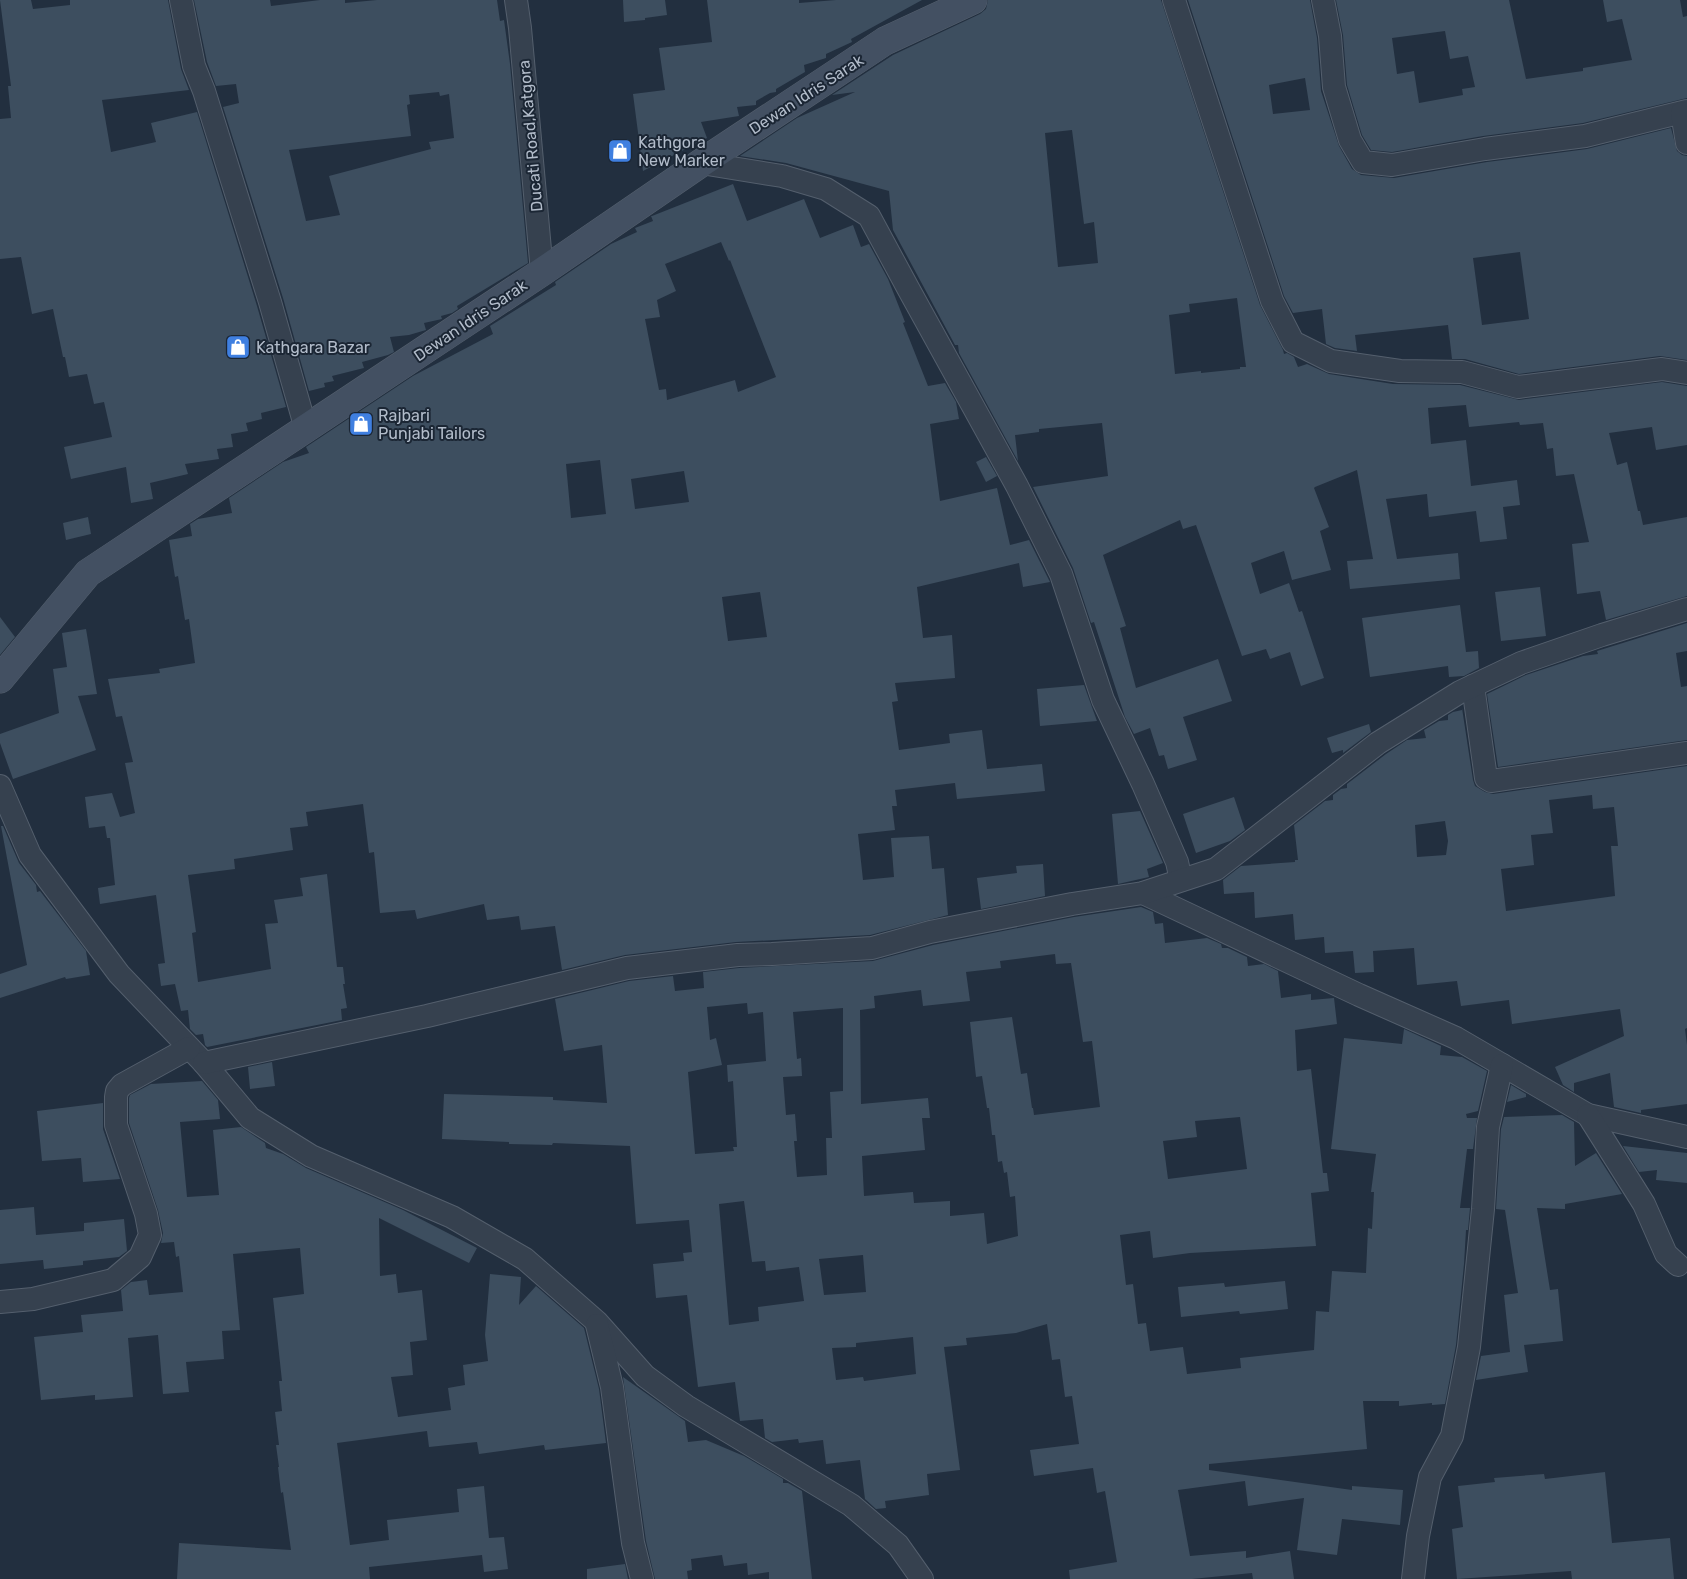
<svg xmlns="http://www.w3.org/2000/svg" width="1687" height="1579" font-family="Rubik,sans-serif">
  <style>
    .building { fill: #3d4e5f; fill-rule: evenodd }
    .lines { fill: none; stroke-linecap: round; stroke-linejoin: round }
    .minor-casing { stroke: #545f6d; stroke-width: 24 }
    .secondary-casing { stroke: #545f6d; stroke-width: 29 }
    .minor { stroke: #36414f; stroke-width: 22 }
    .secondary { stroke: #435062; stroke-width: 28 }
    .labels { text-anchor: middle; stroke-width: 4; stroke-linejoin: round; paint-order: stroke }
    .street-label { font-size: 16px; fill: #b2bcca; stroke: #1b2634 }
    .poi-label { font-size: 16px; fill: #b2bcca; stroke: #1b2634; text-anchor: start }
  </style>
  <rect width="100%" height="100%" fill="#222f3f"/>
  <g class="building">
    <path d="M0,0H31L33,9L70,5V0H168L181,69L189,90L102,100L111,152L156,142L151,123L197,112L257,306L286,407L261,413L262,419L246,423L248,431L231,434L233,447L217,449L219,459L185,464L188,474L150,483L153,499L131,503L126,467L71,479L64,447L112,437L104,402L94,404L87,374L69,377L65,357H63L53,309L32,314L21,257L0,259V119L11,118L8,86H11Z"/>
    <path d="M194,0H270L271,6L320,0H345V3L377,0H497L500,21L504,20L510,64L528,263L457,306L458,309L452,313L441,316L442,319L424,323L426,330L409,335L390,337L394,352L388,355L362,362L364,368L332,376L334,381L324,383L325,387L309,391L283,298L223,107L239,103L236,84L216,86L207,62ZM439,92L440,96L449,94L454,138L429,142L431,149L329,176L340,215L306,221L289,150L411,136L407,105L410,104L409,95Z"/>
    <path d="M623,0H665L667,15L645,18V20L624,22Z"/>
    <path d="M707,0H799V3L836,0H922L851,39L852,42L826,54V58L804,65L805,72L776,89V92L770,93L756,101V105L737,107L739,116L701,122L707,138L643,171L633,94L665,90L659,48L712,42Z"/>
    <path d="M988,0H1161L1260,305L1283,350L1284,354L1287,353L1294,357L1298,367L1307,364L1329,374L1393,384L1460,385L1519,400L1662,382L1687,386V445L1656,450L1652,427L1609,433L1617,465L1627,462L1638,511H1640L1643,525L1687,517V596L1606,620L1600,591L1577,594L1572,544L1589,542L1574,474L1556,476L1553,448L1547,449L1543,423L1520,425L1519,422L1469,427L1466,405L1428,408L1431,444L1466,440L1471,486L1517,480L1520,505L1503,507L1507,539L1480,542L1476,511L1429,517L1427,494L1386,499L1397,559L1458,553L1460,579L1350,589L1347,561L1373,559L1357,470L1315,487L1314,488L1329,527L1320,531L1331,570L1292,580L1284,551L1251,563L1260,594L1289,583L1299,612L1302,611L1324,678L1301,686L1290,652L1270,659L1266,649L1242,656L1196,525L1183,529L1180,520L1103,555L1126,626L1120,628L1136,688L1218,659L1232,701L1183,717L1197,760L1168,769L1164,755L1159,756L1150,728L1134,734L1125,717L1094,622L1091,623L1073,568L1033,487L1108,476L1102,423L1039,429V432L1015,435L1018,461L959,353L958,345H955L893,230L889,191L786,163L740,156L797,118L855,92L832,95L893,55L980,14L986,9ZM1072,130L1084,224L1094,222L1098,263L1058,267L1045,133ZM1237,298L1246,367H1240V369L1201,373V371L1175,374L1169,315L1190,312L1189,304Z"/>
    <path d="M1188,0H1310L1317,38L1321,91L1339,146L1352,169L1361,175L1394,178L1487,162L1587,149L1671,128L1677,151L1682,155L1687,156V360L1660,356L1519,374L1465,359H1452L1448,325L1355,335L1357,351L1335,348L1326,344L1322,309L1293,313L1284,296ZM1305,78L1310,110L1273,114L1269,85ZM1520,252L1529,319L1482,325L1473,258Z"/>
    <path d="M1336,0H1509L1526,79L1583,71V68L1632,60L1622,19L1607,22L1603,0H1680L1683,17L1687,16V98L1583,123L1483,136L1392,152L1371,150L1362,135L1347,85L1343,35ZM1445,31L1450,59L1468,56L1475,87L1462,89L1463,95L1419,103L1414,71L1397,74L1392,38Z"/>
    <path d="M733,184L747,221L804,199L820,238L853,225L861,247L869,244L888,279L905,322L903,323L928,386L945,383L956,402L959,419L930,424L940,501L997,488L1010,545L1029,540L1050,582L1023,587L1019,563L917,587L923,638L952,635L955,678L895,683L898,701L892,702L899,750L950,743L949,734L982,730L987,769L1042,764L1045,791L957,799L955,783L895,790L897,806H892L895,830L858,834L863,880L894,877L891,838L929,836L932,869L944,868L948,915L870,935L736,942L625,955L562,970L555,926L521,930L519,916L487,920L484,904L417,919L415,910L380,913L374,852L369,853L363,804L306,812L308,826L290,828L293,850L234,859L235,869L188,875L196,932L192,933L198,982L271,969L265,924L278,923L274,900L303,896L300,878L327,874L337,967H343L345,984H343L347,1008L341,1009L342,1020L207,1047L205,1045L203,1034L196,1035L190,1029L188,1010L181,1011L175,984L161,986L158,964L165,963L156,895L100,904L98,888L115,885L110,838H107L105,826L89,828L85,797L112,793L120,817L135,813L125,763L133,762L122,716L116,717L108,679L160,673L159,669L195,663L189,619L185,620L178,576L175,577L169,540L192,536L190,524L198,519L232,513L229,498L283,462L309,453L306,447L413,376L493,334L490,326L556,285L555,282L611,244L637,232L635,228L653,221L651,216H652ZM721,242L729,261L730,260L776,377L738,392L735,380L667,400L666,389L659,390L645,319L660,317L657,300L676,291L665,264ZM600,460L606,514L571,518L566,464ZM684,471L689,502L635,509L631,479ZM760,592L767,637L728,641L722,597Z"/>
    <path d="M986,457L997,476L986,482L976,462Z"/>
    <path d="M88,517L91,534L66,540L63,523Z"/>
    <path d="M1540,587L1546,636L1501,641L1495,592Z"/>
    <path d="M1460,605L1466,652L1478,651L1479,668L1464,676L1449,677L1448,666L1370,677L1362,618Z"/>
    <path d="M0,617L15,637L0,655Z"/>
    <path d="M1687,623V651L1676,653L1681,687L1687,686V740L1498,767L1487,694L1526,675L1583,656L1598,654L1597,651Z"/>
    <path d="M86,629L97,694L78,696L96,750L13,779L0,743V734L59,713L53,669L67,667L62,633Z"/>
    <path d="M1084,685L1097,721L1040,726L1037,689Z"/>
    <path d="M1462,708L1473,780L1475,786L1485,792L1493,794L1687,766V1028L1685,1029L1687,1045V1104L1641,1110V1113L1614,1107L1610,1073L1574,1083V1092L1563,1085L1555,1067L1624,1036L1620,1009L1512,1024L1509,1000L1461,1006L1457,981L1417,985L1414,948L1373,951L1374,972L1355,973L1353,951L1325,953L1324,937L1295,940L1293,914L1255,918L1254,892L1224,894L1223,880L1241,866L1295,862V860H1298L1294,825L1325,801L1333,800V795L1341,789L1347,788V784L1386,754L1407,740L1426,738L1424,730L1439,721L1448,720V715L1453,712L1462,710ZM1592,795L1593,809L1614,807L1618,846H1611L1615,896L1506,911L1501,869L1534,865L1531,835L1553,833L1549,800ZM1445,821L1448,841L1446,855L1417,857L1415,825Z"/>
    <path d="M1369,724L1371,732L1343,753V750L1332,753L1327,738Z"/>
    <path d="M1234,797L1245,830L1230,841L1196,853L1183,814Z"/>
    <path d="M1140,811L1163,863L1147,869L1149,877L1118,884L1112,814Z"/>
    <path d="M1,826H3L19,863L36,885L37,892L40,891L86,951L90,975L66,979L65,977L0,998V974L27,965Z"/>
    <path d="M1043,864L1045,896L981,909L977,878L1017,873L1016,866Z"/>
    <path d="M1141,907L1153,912L1155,924L1163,923L1165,943L1207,938L1221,944L1222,948H1228L1247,957L1248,966L1264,964L1278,971L1281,998L1311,994V1000L1334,998L1337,1024L1295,1030L1297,1071L1311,1069L1323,1173H1327L1329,1191L1311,1193L1316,1246L1190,1253L1153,1258L1150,1231L1120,1235L1126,1285L1133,1284L1138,1324L1146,1323L1150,1351L1183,1347L1187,1374L1241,1368L1240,1358L1314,1350L1316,1311L1329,1312L1332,1271L1366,1273L1368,1228L1372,1229L1374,1192H1371L1376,1154L1331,1149L1344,1038L1402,1044L1404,1029L1441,1046L1440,1055L1462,1057L1487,1071L1478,1111L1466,1114L1467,1118H1477L1473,1149H1467L1460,1208H1470L1468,1230H1466L1464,1264L1456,1345L1445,1404L1432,1405V1403L1399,1406V1401H1363L1367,1449L1209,1464V1470L1352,1490V1486L1403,1490L1400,1525L1342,1519L1337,1555L1297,1550L1304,1498L1248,1506L1245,1481L1178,1490L1190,1556L1246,1551V1558L1290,1551L1294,1579H1253L1252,1573L1192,1579H1070L1069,1570L1117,1562L1105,1491L1097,1493L1093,1468L1034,1476L1030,1450L1079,1444L1072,1396L1065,1397L1060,1359L1052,1360L1047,1324L1016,1333L966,1338L967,1345L944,1347L960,1470L927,1474L929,1495L885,1501L886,1508L876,1509L865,1499L860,1460L826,1464L823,1440L799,1443L798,1439L772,1442L765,1438L763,1419L740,1421L735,1382L698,1387L687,1295L656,1298L653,1264L684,1261L683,1253L692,1252L689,1220L636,1224L630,1146L553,1143L552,1145L509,1144V1142L442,1139L444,1094L553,1097V1100L607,1103L602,1045L564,1051L555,999L629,981L673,976L675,991L704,988L703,972L739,968L873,961L933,945L1074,917ZM1055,954L1056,964L1071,963L1083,1042L1092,1041L1100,1107L1034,1115L1033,1108H1032L1027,1073L1021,1074L1012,1017L970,1022L976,1077L982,1076L987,1108H989L992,1135H995L998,1162L1002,1161L1004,1173L1007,1172L1010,1197L1015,1196L1018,1236L987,1244L984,1213L950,1216V1201L914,1203L913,1192L864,1196L862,1156L925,1150L922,1118H930L928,1098L861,1104L860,1010L875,1008L874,996L921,990L923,1006L970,1001L966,972L1001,968L1000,961ZM747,1003L748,1014L763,1012L766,1061L727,1065L728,1082L733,1081L737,1147H733L734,1151L695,1154L688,1072L722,1065L716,1038L710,1040L707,1007ZM843,1008V1091L830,1092L832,1138H826L827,1175L797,1177L794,1141H797L795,1114L786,1115L783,1077L802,1076L801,1058L797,1059L793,1012ZM1240,1117L1247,1169L1168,1179L1163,1141L1197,1137L1195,1121ZM744,1201L752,1262L765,1261L766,1271L799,1267L804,1301L758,1307L759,1321L729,1325L719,1204ZM863,1255L866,1292L824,1295L819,1259ZM913,1337L916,1374L864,1381L863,1377L836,1380L832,1348L856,1347V1343Z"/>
    <path d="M272,1062L275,1086L250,1089L248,1067Z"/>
    <path d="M202,1081L218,1100L220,1119L180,1122L187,1197L219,1195L213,1130L241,1127L265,1143L266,1148L283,1154L306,1168L403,1210L477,1248L469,1263L379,1218L380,1276L396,1274L398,1293L422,1290L427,1340L410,1342L413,1375L391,1377L398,1417L451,1410L448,1388L465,1385L463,1365L488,1361L485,1335L490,1274L521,1277L519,1305L536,1286L584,1328L599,1389L606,1443L545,1450L544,1445L479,1454L477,1442L429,1447L427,1431L337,1443L350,1545L389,1540L387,1520L459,1512L457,1489L484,1486L489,1538L504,1537L508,1569L484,1572L482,1555L369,1567L370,1579H177L179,1543L291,1550L283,1492L281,1493L278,1467H279L276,1445H279L275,1412L282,1411L279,1381H282L273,1298L304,1294L300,1248L233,1254L240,1330L222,1331L224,1359L186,1362L189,1392L163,1394L158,1335L128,1338L133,1397L95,1400V1395L41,1400L34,1337L83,1332L81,1315L123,1311L121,1290L131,1282L147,1280L149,1295L183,1292L179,1256L176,1257L174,1242L161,1243L163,1233L158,1210L129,1123V1098L130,1095L151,1084Z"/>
    <path d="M1511,1085L1526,1094V1097L1507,1102Z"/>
    <path d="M103,1103V1129L120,1179L83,1182L81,1158L42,1161L37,1111Z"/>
    <path d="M1562,1115L1574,1122L1575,1166L1596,1153L1622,1194L1565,1204V1209L1537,1208L1550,1290L1558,1289L1563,1341L1524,1345L1528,1372L1476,1380L1481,1356L1510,1352L1504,1295L1518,1293L1505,1210L1496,1209L1501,1129L1504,1117Z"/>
    <path d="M1623,1146L1687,1153V1183L1656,1180L1657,1170L1639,1172Z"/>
    <path d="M34,1207L36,1235L84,1231V1223L124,1219L127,1251L119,1257L83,1261V1265L44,1269L43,1260L0,1264V1210Z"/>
    <path d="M1285,1281L1288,1309L1240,1314L1239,1311L1181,1317L1178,1287L1224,1283L1225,1287Z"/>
    <path d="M623,1377L685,1421L688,1442L706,1440L744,1456L783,1479V1483H788L802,1491L812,1579H769V1572L748,1575L747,1563L724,1566L722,1555L691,1559L692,1570L687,1571L688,1579H655L646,1541Z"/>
    <path d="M1605,1472L1612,1543L1670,1538L1674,1579H1572L1571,1571L1457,1579L1452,1529L1463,1527L1458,1486L1495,1482L1494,1478L1544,1474L1545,1479Z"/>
    <path d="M625,1564L628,1579H587V1569Z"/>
  </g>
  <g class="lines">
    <defs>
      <g id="minor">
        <path d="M181,0L194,66L204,91L270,302L306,429"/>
        <path d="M516,0L520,28L542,272"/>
        <path d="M1174,0L1272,301L1293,342L1331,361L1400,371L1462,372L1518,387L1662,369L1687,373"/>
        <path d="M1323,0L1330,36L1334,87L1350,140L1363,162L1392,165L1485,149L1585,136L1687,111"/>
        <path d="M1682,113L1687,143"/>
        <path d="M701,163L782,176L826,189L869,216L909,290L1017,486L1061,574L1103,700L1143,784L1177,862L1181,880"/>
        <path d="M1473,686L1486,778L1491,781L1687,753"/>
        <path d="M0,786L30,855L119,974L204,1063L250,1118L311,1156L452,1217L525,1259L597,1322L645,1376L686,1406L851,1505L898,1545L922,1579"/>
        <path d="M1143,893L1359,995L1456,1038L1588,1115L1687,1137"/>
        <path d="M204,1063L427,1016L627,968L738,955L772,954L872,948L930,932L1072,904L1143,893L1216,869L1378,743L1460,692L1521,663L1602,635L1687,609"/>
        <path d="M1588,1115L1644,1204L1666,1254L1678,1265"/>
        <path d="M0,1302L33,1299L113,1280L140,1257L150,1235L146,1214L116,1125V1097L117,1091L122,1085L189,1048"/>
        <path d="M597,1325L612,1387L633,1543L642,1579"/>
        <path d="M1413,1579L1418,1536L1430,1477L1452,1436L1469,1347L1483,1209L1488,1127L1502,1065"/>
      </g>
      <path id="secondary" d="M0,679L88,573L542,272L701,163L885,41L973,0"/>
    </defs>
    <use href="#minor" class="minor-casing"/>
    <use href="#secondary" class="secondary-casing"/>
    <use href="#minor" class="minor"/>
    <use href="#secondary" class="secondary"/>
  </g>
  <defs>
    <symbol id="shop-square" viewBox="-11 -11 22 22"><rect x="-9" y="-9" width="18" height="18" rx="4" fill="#3f7fe0" stroke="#1b2634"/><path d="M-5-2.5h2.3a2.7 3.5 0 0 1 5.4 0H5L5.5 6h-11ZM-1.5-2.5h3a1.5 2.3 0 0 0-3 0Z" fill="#fff"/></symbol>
  </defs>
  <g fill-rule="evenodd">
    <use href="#shop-square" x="606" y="137" width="28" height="28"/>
    <use href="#shop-square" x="224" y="333" width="28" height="28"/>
    <use href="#shop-square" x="347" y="410" width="28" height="28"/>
  </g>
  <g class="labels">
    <g class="street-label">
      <text transform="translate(806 94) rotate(-33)" y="6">Dewan Idris Sarak</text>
      <text transform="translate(530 136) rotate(-95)" y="6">Ducati Road,Katgora</text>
      <text transform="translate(470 320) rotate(-34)" y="6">Dewan Idris Sarak</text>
    </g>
    <g class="poi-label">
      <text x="638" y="148">Kathgora<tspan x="638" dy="18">New Marker</tspan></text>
      <text x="256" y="353">Kathgara Bazar</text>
      <text x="378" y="421">Rajbari<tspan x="378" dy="18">Punjabi Tailors</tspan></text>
    </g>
  </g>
</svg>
